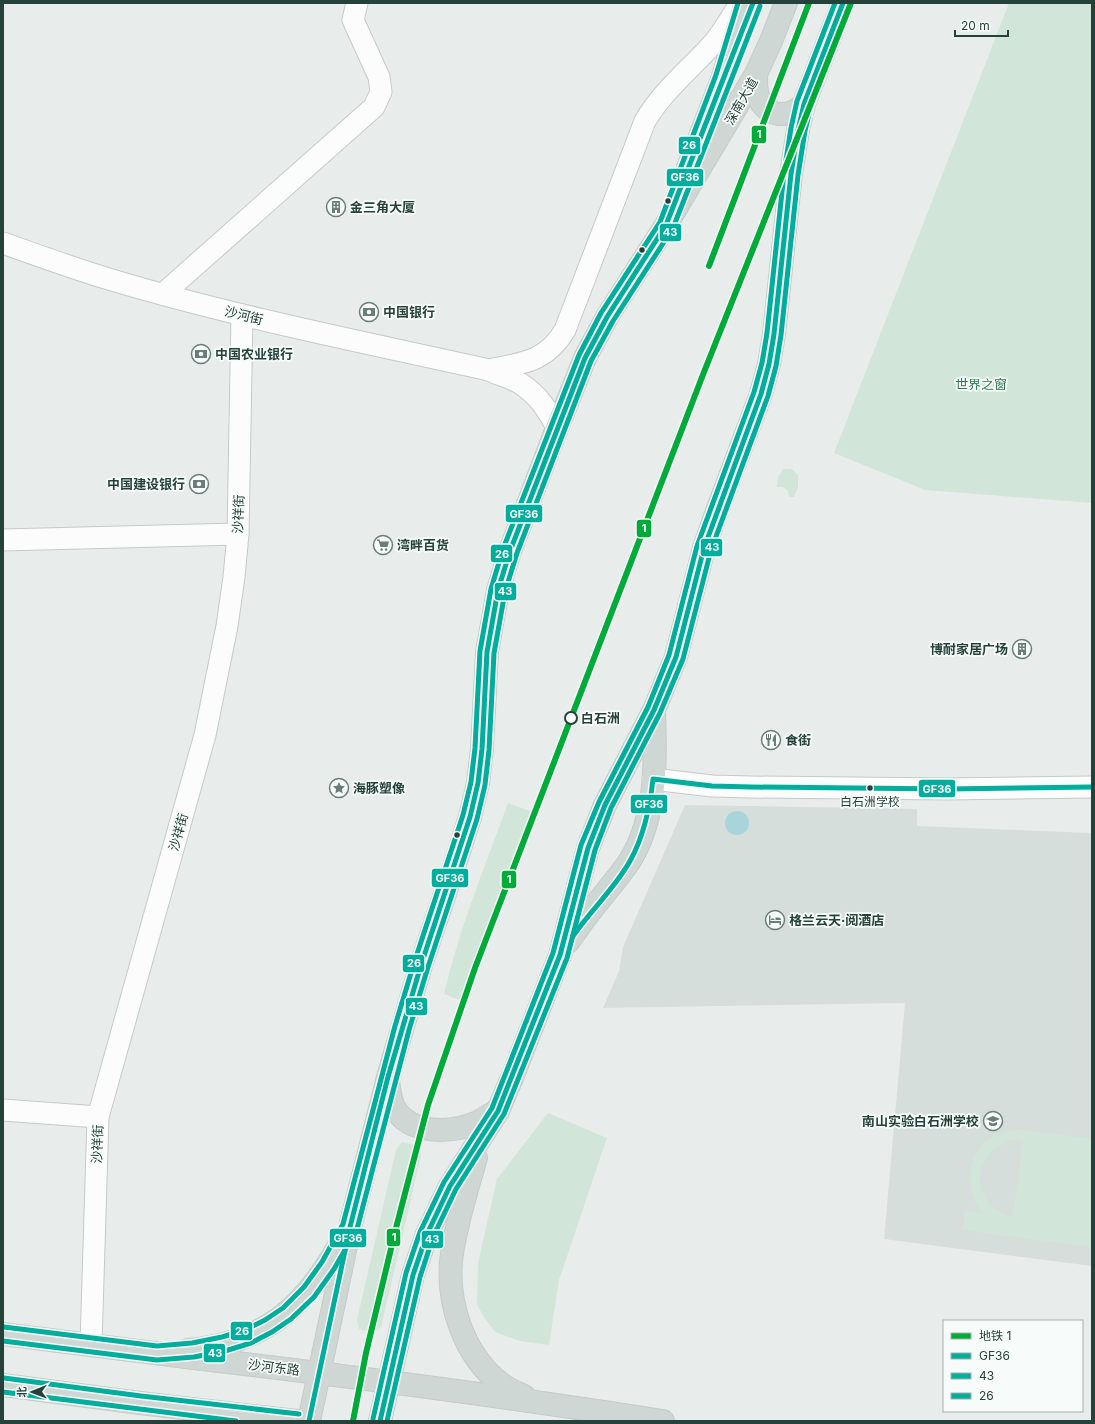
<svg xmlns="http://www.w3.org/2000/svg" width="1095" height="1424" font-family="Inter,'Noto Sans SC',sans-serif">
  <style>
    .built { fill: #d6dedb }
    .green { fill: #d1e6d8; fill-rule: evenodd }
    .water { fill: #a9d4db }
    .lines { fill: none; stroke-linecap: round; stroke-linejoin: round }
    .minor-casing { stroke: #c5cac8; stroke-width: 23 }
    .major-casing { stroke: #c3ccc9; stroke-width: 24 }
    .minor { stroke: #fcfcfc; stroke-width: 21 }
    .major { stroke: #cfd7d5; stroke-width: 22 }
    .bus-1-casing { stroke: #f7fbf9; stroke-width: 8 }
    .bus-2-casing { stroke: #f7fbf9; stroke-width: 8 }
    .bus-3-casing { stroke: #f7fbf9; stroke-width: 8 }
    .bus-1 { stroke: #01ad9c; stroke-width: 5 }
    .bus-2 { stroke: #01ad9c; stroke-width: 5 }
    .bus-3 { stroke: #01ad9c; stroke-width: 5 }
    .metro-1-casing { stroke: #f7fbf9; stroke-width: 9 }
    .metro-1 { stroke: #00ab39; stroke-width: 6 }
    .bus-dot { fill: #24423a; stroke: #f7fbf9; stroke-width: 1.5 }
    .stop-dot { fill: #f7fbf9; stroke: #24423a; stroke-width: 2 }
    .labels { text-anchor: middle; stroke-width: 3.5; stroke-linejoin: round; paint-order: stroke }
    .bus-label { font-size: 12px; fill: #24423a; stroke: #f7fbf9 }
    .street-label { font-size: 13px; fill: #24423a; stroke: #f7fbf9 }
    .poi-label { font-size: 13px; font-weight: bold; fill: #24423a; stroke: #f7fbf9; text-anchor: start }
    .park-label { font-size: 13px; fill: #2d7a4b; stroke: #f7fbf9 }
    .stop-label { font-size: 13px; font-weight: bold; fill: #24423a; stroke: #f7fbf9; text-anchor: start }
    .line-badge { stroke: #f7fbf9; stroke-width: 1.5 }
    .badge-label { font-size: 11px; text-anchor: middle; font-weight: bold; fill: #fff }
  </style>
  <rect width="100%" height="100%" fill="#e8edeb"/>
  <path class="built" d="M685,805L917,809V826L1092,833V1266L884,1239L905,1003L603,1008L619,971L623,947Z"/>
  <g class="green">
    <path d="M1009,3H1092V503L925,490L834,453Z"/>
    <path d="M783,469H792L798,475V487L794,497H789L788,491L783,487H777L778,477Z"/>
    <path d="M508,803L538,814L477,971L462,1001L444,994C459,929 485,866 508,803Z"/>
    <path d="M548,1113L607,1138L559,1280L549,1345L520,1341L495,1332L484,1317L477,1305L478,1263L497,1179Z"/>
    <path d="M1012,1130H1024L1092,1139V1247L963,1230L965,1211L983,1213C964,1192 965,1157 989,1139C996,1134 1004,1132 1012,1130ZM1013,1140L1023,1141L1013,1217C969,1206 969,1152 1013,1140Z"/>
    <path d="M402,1142L420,1146L421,1156L381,1327L373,1333L359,1329L357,1320L396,1150Z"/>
  </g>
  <circle class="water" cx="737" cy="823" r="12"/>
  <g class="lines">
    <defs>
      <g id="minor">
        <path d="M3,243C39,256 75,269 112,280C236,317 363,342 489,370C499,375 512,378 521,384C538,395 548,410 557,428"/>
        <path d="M163,294L374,107L381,92L379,77L353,20L357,3"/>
        <path d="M489,370C523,363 546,362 565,330L645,121C662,92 688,71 710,47C722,34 731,18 740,3"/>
        <path d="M3,540L238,534"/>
        <path d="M653,779L712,786L751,787L947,789L1092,787"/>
        <path d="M3,1110L98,1117"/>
        <path d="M91,1344L98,1117L205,735L227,626L234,577L238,534L242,315"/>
      </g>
      <g id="major">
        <path d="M756,74C756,82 756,89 758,96C766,118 789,119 804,104"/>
        <path d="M687,170L723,77L745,3"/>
        <path d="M568,942C574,934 580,925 586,917C600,898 616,881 629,862C657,818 656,761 654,711"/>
        <path d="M388,1080C389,1089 390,1099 394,1107C410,1136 452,1133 478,1122C484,1119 490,1115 496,1111"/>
        <path d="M476,1158C467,1189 457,1221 452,1253C445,1301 464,1358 504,1386C510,1390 517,1393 524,1396"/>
        <path d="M3,1334C70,1342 136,1351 202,1359C356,1377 510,1397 663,1421"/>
        <path d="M188,1350C264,1343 304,1308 340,1244"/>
        <path d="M3,1385L140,1403L298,1421"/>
        <path d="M309,1421L350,1227L388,1077L421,965L457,858L470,817L478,783L482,749L487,652L498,590L510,551L557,428L585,358L607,317L666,225L756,74L771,41L786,3"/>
        <path d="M380,1421L413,1275L427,1234L450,1186L498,1111L514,1073L560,955L588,848L605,805L654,710L676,657L704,548L717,511L761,394L769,364L774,334L791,174L798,130L804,104L843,3"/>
      </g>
    </defs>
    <use href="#minor" class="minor-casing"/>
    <use href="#major" class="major-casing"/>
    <use href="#minor" class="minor"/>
    <use href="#major" class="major"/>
    <defs>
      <g id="bus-1">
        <path d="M573,936C591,910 615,888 630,861C644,836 650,807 653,779L712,786L751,787L947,789L1092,787"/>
        <path d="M309,1421L350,1227L388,1077L421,965L470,817L478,783L482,749L487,652L498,590L510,551L585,358L607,317L666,225L753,3"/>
        <path d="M380,1421L413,1275L427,1234L450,1186L498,1111L560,955L588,848L605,805L654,710L676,657L704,548L761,394L769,364L774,334L791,174L798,130L804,104L843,3"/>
      </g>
      <g id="bus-2">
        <path d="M3,1341L157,1360L194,1357L225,1351L251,1343L272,1332L291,1319L314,1297L334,1269L357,1229L409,1030L428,967L477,819L485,785L489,750L494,653L505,592L517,553L591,361L613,321L673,228L760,6"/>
        <path d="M3,1392L236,1421"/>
        <path d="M387,1421L420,1277L433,1237L456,1189L504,1114L567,958L595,850L611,808L660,713L683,659L711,550L768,396L776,366L781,335L798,175L805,131L811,106L850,6"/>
      </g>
      <g id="bus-3">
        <path d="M4,1327L157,1346L192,1343L222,1337L245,1330L265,1320L283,1308L304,1287L322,1262L343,1224L395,1026L414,963L463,815L471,782L475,748L480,651L491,589L503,549L579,355L601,313L660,222L716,75L738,3"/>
        <path d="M4,1378L141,1396L299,1414"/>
        <path d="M373,1419L406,1273L420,1232L444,1182L492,1108L553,953L581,845L599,802L648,707L669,655L697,546L754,392L762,363L767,333L784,173L791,128L797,101L835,3"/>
      </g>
    </defs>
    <use href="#bus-1" class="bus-1-casing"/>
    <use href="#bus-2" class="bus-2-casing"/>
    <use href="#bus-3" class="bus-3-casing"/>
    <use href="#bus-1" class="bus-1"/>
    <use href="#bus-2" class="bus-2"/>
    <use href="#bus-3" class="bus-3"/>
    <defs>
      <g id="metro-1">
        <path d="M709,266L809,3"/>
        <path d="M353,1421L366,1353L396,1228L428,1105L475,968L704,372L851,3"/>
      </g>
    </defs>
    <use href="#metro-1" class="metro-1-casing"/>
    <use href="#metro-1" class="metro-1"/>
  </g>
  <defs>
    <symbol id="building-ring" viewBox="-11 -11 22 22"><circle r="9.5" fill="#f7fbf9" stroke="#697e78" stroke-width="1.5"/><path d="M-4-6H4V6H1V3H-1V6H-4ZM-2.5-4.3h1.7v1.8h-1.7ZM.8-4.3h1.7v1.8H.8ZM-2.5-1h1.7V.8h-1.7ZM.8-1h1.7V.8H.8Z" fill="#697e78"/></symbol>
    <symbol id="bank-ring" viewBox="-11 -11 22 22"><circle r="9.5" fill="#f7fbf9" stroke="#697e78" stroke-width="1.5"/><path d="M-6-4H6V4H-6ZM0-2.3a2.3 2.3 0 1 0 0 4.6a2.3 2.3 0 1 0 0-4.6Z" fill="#697e78"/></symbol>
    <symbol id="supermarket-ring" viewBox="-11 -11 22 22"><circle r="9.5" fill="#f7fbf9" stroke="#697e78" stroke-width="1.5"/><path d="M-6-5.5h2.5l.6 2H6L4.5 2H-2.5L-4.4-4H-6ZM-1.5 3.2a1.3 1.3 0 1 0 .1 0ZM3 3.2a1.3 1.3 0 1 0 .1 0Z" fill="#697e78"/></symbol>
    <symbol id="restaurant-ring" viewBox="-11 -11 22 22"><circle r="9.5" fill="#f7fbf9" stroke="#697e78" stroke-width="1.5"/><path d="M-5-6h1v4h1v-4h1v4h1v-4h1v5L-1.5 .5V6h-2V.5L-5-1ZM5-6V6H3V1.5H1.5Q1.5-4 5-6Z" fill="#697e78"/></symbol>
    <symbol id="sight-ring" viewBox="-11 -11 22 22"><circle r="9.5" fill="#f7fbf9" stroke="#697e78" stroke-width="1.5"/><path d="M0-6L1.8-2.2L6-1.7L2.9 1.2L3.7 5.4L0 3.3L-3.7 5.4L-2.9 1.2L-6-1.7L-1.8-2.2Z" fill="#697e78"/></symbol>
    <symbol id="hotel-ring" viewBox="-11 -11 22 22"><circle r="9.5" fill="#f7fbf9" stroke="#697e78" stroke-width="1.5"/><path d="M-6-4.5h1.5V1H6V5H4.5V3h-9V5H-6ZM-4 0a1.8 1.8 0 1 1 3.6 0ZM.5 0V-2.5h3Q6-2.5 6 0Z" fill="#697e78"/></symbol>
    <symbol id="school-ring" viewBox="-11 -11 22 22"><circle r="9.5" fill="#f7fbf9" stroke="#697e78" stroke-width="1.5"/><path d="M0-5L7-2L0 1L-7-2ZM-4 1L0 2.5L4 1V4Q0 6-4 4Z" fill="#697e78"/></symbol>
  </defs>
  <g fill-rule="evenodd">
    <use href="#building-ring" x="325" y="196" width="22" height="22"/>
    <use href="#bank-ring" x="358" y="301" width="22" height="22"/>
    <use href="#bank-ring" x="190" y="343" width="22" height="22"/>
    <use href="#bank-ring" x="188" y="473" width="22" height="22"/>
    <use href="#supermarket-ring" x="372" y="534" width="22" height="22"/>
    <use href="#building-ring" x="1011" y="638" width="22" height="22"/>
    <use href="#restaurant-ring" x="760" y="729" width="22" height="22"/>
    <use href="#sight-ring" x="328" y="777" width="22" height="22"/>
    <use href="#hotel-ring" x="764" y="909" width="22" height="22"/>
    <use href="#school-ring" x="982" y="1110" width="22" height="22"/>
  </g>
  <g class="bus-dot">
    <circle cx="668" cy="201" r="3.5"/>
    <circle cx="642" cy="250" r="3.5"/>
    <circle cx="870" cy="788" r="3.5"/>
    <circle cx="457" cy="835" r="3.5"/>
  </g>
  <circle class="stop-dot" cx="571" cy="718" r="6"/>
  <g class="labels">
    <g class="bus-label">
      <text x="870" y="806">白石洲学校</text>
    </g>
    <g class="street-label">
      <text transform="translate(741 101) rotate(-60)" y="5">深南大道</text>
      <text transform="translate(244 315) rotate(14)" y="5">沙河街</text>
      <text transform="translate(238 514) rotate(-88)" y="5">沙祥街</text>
      <text transform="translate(178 832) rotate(-74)" y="5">沙祥街</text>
      <text transform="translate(97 1144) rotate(-88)" y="5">沙祥街</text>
      <text transform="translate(274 1367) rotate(7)" y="5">沙河东路</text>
    </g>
    <g class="poi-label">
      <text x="350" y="212">金三角大厦</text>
      <text x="383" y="317">中国银行</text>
      <text x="215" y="359">中国农业银行</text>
      <text x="185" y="489" text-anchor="end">中国建设银行</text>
      <text x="397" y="550">湾畔百货</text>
      <text x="1008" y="654" text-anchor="end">博耐家居广场</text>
      <text x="785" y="745">食街</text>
      <text x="353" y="793">海豚塑像</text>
      <text x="789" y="925">格兰云天·阅酒店</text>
      <text x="979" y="1126" text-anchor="end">南山实验白石洲学校</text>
    </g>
    <g class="park-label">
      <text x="981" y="389">世界之窗</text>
    </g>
    <g class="stop-label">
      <text x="581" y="723">白石洲</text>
    </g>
  </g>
  <g class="line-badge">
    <rect x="751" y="125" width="16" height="19" rx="4" fill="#00ab39"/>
    <rect x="678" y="136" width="23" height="19" rx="4" fill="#01ad9c"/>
    <rect x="666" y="168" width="38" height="19" rx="4" fill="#01ad9c"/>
    <rect x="659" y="223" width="23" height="19" rx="4" fill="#01ad9c"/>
    <rect x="505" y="504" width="38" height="19" rx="4" fill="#01ad9c"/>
    <rect x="636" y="519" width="16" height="19" rx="4" fill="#00ab39"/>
    <rect x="700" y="538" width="23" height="19" rx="4" fill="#01ad9c"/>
    <rect x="490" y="544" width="23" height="19" rx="4" fill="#01ad9c"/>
    <rect x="494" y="582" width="23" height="19" rx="4" fill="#01ad9c"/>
    <rect x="918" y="779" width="38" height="19" rx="4" fill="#01ad9c"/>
    <rect x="630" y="794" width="38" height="20" rx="4" fill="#01ad9c"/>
    <rect x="431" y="868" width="38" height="20" rx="4" fill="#01ad9c"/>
    <rect x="501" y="870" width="16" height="19" rx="4" fill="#00ab39"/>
    <rect x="402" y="954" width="23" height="19" rx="4" fill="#01ad9c"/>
    <rect x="405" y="997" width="23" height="19" rx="4" fill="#01ad9c"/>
    <rect x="386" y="1228" width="15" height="19" rx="4" fill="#00ab39"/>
    <rect x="329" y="1228" width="38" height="20" rx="4" fill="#01ad9c"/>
    <rect x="421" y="1230" width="23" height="19" rx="4" fill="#01ad9c"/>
    <rect x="230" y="1321" width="23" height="20" rx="4" fill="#01ad9c"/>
    <rect x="203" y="1343" width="23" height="20" rx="4" fill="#01ad9c"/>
  </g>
  <g class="badge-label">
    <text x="759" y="138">1</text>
    <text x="689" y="149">26</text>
    <text x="685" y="181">GF36</text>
    <text x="670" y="236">43</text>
    <text x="524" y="518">GF36</text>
    <text x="644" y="532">1</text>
    <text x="712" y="551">43</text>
    <text x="502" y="558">26</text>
    <text x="505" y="595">43</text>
    <text x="937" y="793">GF36</text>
    <text x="649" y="808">GF36</text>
    <text x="450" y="882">GF36</text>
    <text x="509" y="883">1</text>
    <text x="414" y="967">26</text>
    <text x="416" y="1010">43</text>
    <text x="394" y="1241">1</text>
    <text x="348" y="1242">GF36</text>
    <text x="432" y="1243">43</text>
    <text x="242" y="1335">26</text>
    <text x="215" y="1357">43</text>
  </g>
  <rect width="1095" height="1424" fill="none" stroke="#24423a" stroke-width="8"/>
  <rect x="943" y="1320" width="140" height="92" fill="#f7fbf9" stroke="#a3b1ad"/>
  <rect x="951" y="1333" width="20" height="6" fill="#00ab39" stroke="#a3b1ad"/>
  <text x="979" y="1340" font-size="12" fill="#24423a">地铁 1</text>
  <rect x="951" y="1353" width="20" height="6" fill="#01ad9c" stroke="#a3b1ad"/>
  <text x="979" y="1360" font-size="12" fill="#24423a">GF36</text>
  <rect x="951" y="1373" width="20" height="6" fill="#01ad9c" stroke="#a3b1ad"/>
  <text x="979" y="1380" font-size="12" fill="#24423a">43</text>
  <rect x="951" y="1393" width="20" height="6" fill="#01ad9c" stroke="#a3b1ad"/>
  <text x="979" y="1400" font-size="12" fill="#24423a">26</text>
  <g transform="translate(32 1392) rotate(269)" stroke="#f7fbf9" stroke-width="3" paint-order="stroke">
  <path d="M0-3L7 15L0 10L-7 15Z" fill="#24423a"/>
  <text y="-6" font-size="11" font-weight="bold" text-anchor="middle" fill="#24423a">北</text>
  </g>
  <path d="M955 30v6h53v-6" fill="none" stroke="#24423a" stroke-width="2"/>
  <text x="961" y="30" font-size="12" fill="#24423a" stroke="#f7fbf9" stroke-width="3" paint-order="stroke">20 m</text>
</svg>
